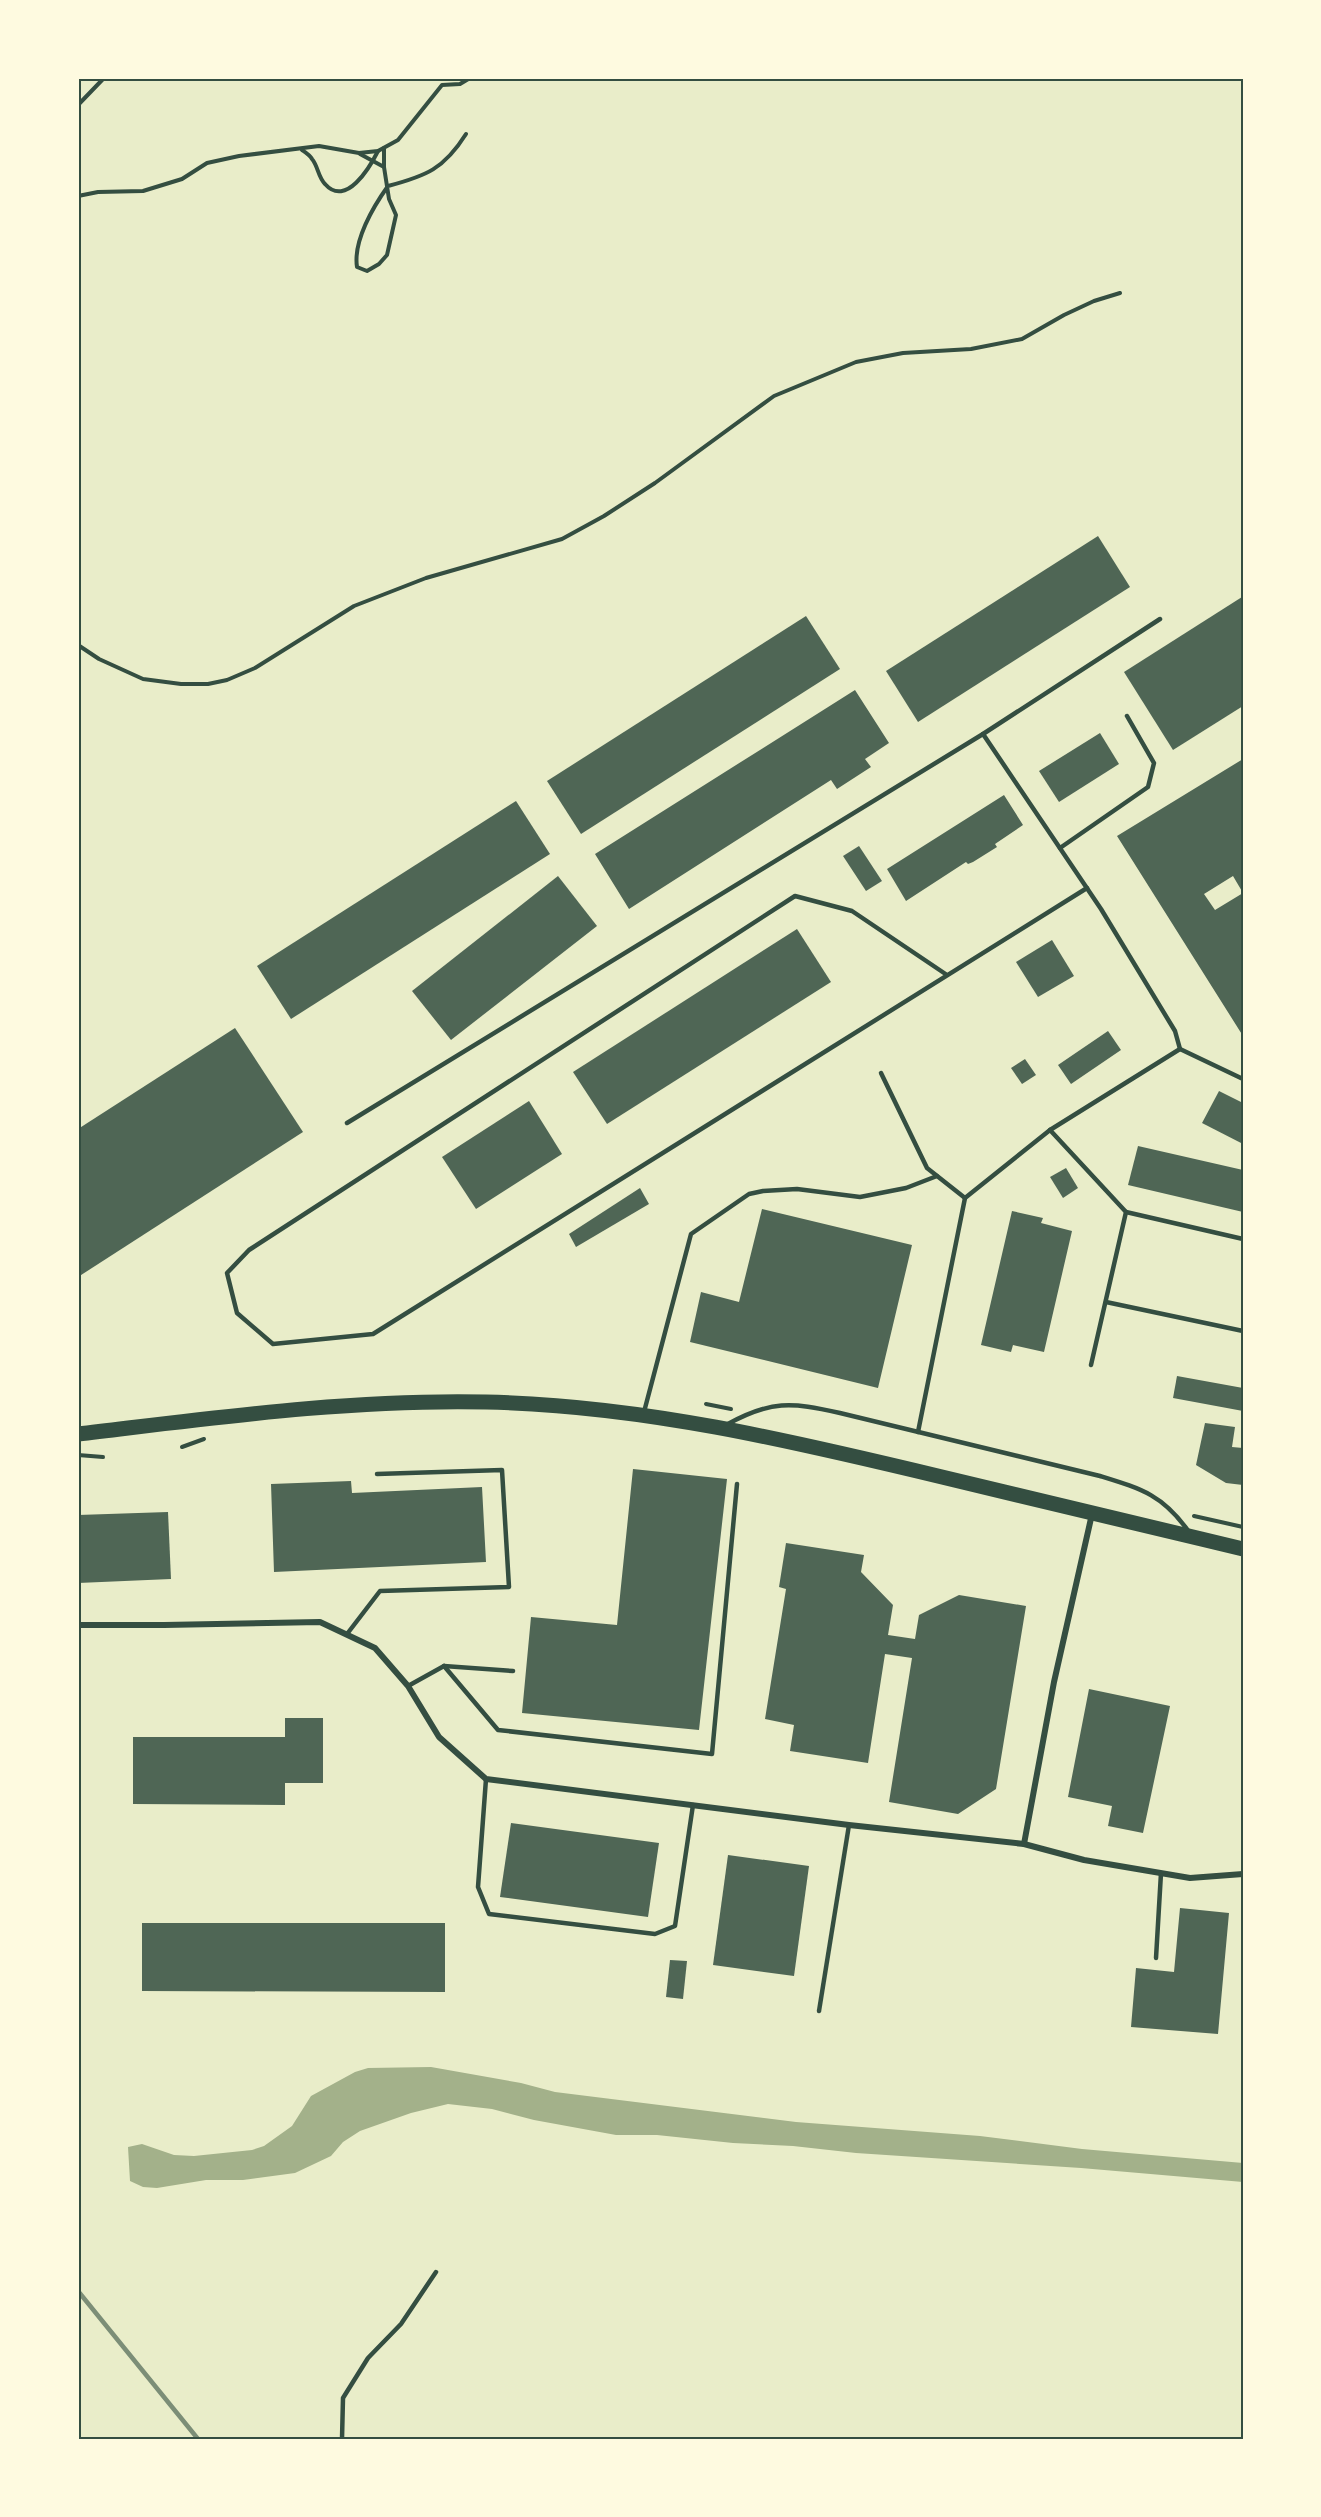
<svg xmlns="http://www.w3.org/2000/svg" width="1321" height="2517" font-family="'Archivo Narrow',sans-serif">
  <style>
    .water { fill: #a3b18a }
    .building { fill: #4f6655; fill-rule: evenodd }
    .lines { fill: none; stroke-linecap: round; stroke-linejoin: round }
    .path { stroke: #344e41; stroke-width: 4 }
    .service { stroke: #344e41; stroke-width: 4.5 }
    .minor { stroke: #344e41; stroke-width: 6 }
    .primary { stroke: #344e41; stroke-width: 15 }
    .rail { stroke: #7c8e77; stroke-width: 4.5 }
    .neatline { fill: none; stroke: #344e41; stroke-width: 2 }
  </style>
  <rect width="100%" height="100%" fill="#e9edc9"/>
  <path class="water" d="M431,2067L521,2083L555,2092L796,2122L980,2136L1082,2149L1243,2163V2182L1081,2168L856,2153L793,2146L733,2143L657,2135H616L534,2120L492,2109L448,2104L411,2113L360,2131L343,2142L331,2156L295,2173L243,2180H206L157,2188L143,2187L130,2181L128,2147L142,2144L174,2155L194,2156L252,2150L264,2146L292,2126L311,2096L355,2072L368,2068Z"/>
  <g class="building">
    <path d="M1098,536L1130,587L918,722L886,671Z"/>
    <path d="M1242,597L1243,706L1173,750L1124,672Z"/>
    <path d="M806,616L840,669L581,834L547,781Z"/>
    <path d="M855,690L889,743L865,759L871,767L837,789L831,780L629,909L595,854Z"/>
    <path d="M1100,733L1119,764L1059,802L1039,771Z"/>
    <path d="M1243,759V1036L1117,836ZM1233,876L1243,893L1215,910L1204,894Z"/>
    <path d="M1004,795L1023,825L995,844L997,847L973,862L968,864L966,862L906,901L887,869Z"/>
    <path d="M516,801L550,854L291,1019L257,966Z"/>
    <path d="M859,846L882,881L866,891L843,856Z"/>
    <path d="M558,876L597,926L451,1040L412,991Z"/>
    <path d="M797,929L831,982L607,1124L573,1072Z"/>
    <path d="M1052,940L1074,976L1038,997L1016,962Z"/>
    <path d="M235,1028L303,1132L78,1277V1129Z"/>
    <path d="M1108,1031L1121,1050L1071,1084L1058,1065Z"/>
    <path d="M1025,1059L1036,1075L1022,1084L1011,1068Z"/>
    <path d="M1219,1091L1243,1103V1144L1202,1123Z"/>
    <path d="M529,1101L562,1154L476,1209L442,1157Z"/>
    <path d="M1138,1146L1243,1170V1212L1128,1185Z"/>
    <path d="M1066,1168L1078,1188L1063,1198L1050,1177Z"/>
    <path d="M640,1188L649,1204L576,1247L569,1234Z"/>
    <path d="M762,1209L912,1245L878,1388L690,1342L701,1292L739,1302Z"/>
    <path d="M1012,1211L1043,1218L1041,1223L1072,1231L1044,1352L1013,1345L1011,1352L981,1345Z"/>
    <path d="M1177,1376L1243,1388V1411L1173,1398Z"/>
    <path d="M1205,1423L1235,1427L1232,1447L1243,1448V1485L1226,1483L1196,1465Z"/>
    <path d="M633,1469L727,1479L699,1730L522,1713L531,1617L617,1625Z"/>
    <path d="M351,1481L352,1493L482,1487L486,1562L274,1572L271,1484Z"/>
    <path d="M168,1512L171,1579L78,1583V1515Z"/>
    <path d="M786,1543L864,1555L861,1572L893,1605L888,1635L915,1639L919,1615L959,1595L1026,1606L996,1789L958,1814L889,1802L912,1658L885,1654L868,1763L790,1751L794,1725L765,1719L786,1589L779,1587Z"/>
    <path d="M1089,1689L1170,1706L1143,1833L1108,1826L1112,1806L1068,1797Z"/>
    <path d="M285,1718H323V1783H285V1805L133,1804V1737H285Z"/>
    <path d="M511,1823L659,1843L648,1917L500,1897Z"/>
    <path d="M728,1855L809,1866L794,1976L713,1965Z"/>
    <path d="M1180,1908L1229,1913L1218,2034L1131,2027L1136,1968L1174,1972Z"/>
    <path d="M142,1923H445V1992L142,1991Z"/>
    <path d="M670,1960L687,1961L683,1999L666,1997Z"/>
  </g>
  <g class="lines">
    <g class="path">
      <path d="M78,105L104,78"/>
      <path d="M384,148V167"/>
      <path d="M302,150C305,152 310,155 312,159C318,166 318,177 325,184C346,208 370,167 378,151"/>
      <path d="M360,154L384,167L389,199L396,215L387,255L379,264L367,271L357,267C353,241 373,207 388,186C426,176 444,169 466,134"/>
      <path d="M78,196L98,192L143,191L182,179L207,163L239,156L319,146L359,153L378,151L398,140L442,85L460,84L470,78"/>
      <path d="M78,645L99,659L143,679L181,684H208L227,680L255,668L354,606L426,578L562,539L604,516L655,483L774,396L856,362L903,353L971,349L1022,339L1064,315L1094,301L1120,293"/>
      <path d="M706,1404L731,1409"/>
      <path d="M182,1447L204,1439"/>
      <path d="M78,1455L103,1457"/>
      <path d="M1194,1516L1243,1527"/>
    </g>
    <g class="service">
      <path d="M983,734L1160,619"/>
      <path d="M1060,848L1148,787L1154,763L1127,716"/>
      <path d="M947,975L852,911L795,896L249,1250L227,1273L237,1313L273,1344L373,1334L1087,888"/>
      <path d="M881,1073L927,1168L965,1198"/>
      <path d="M347,1123L983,734L1101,909L1175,1031L1180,1049"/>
      <path d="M1050,1130L1126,1212L1091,1365"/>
      <path d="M1126,1212L1243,1239"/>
      <path d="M1106,1302L1243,1331"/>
      <path d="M644,1412L691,1234L749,1194L763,1191L797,1189L860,1197L906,1188L937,1176"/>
      <path d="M726,1425C771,1400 791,1402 840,1413L1100,1476C1142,1489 1163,1495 1189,1532"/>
      <path d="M918,1432L965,1198L1050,1130L1180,1049L1243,1079"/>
      <path d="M347,1634L380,1591L509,1587L502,1470L377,1474"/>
      <path d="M444,1666L498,1730L712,1754L737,1484"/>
      <path d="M408,1686L444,1666L513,1671"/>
      <path d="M486,1779L478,1887L489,1914L655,1934L675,1926L693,1805"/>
      <path d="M1156,1958L1161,1873"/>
      <path d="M819,2011L849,1825"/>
      <path d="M342,2439L343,2398L368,2358L401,2324L436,2272"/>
    </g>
    <g class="minor">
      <path d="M78,1625H164L320,1622L375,1648L408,1686L439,1737L486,1779L849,1825L1024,1844L1084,1860L1190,1878L1243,1874"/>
      <path d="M1024,1844L1054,1682L1092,1514"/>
    </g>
    <path class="primary" d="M78,1434C214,1418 349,1399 486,1402C641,1405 792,1441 942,1477C1043,1502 1143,1525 1243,1549"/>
    <path class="rail" d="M78,2291L198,2439"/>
  </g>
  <rect width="1321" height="2517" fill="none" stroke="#fefae0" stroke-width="159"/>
  <rect x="80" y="80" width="1162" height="2358" class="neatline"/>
</svg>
